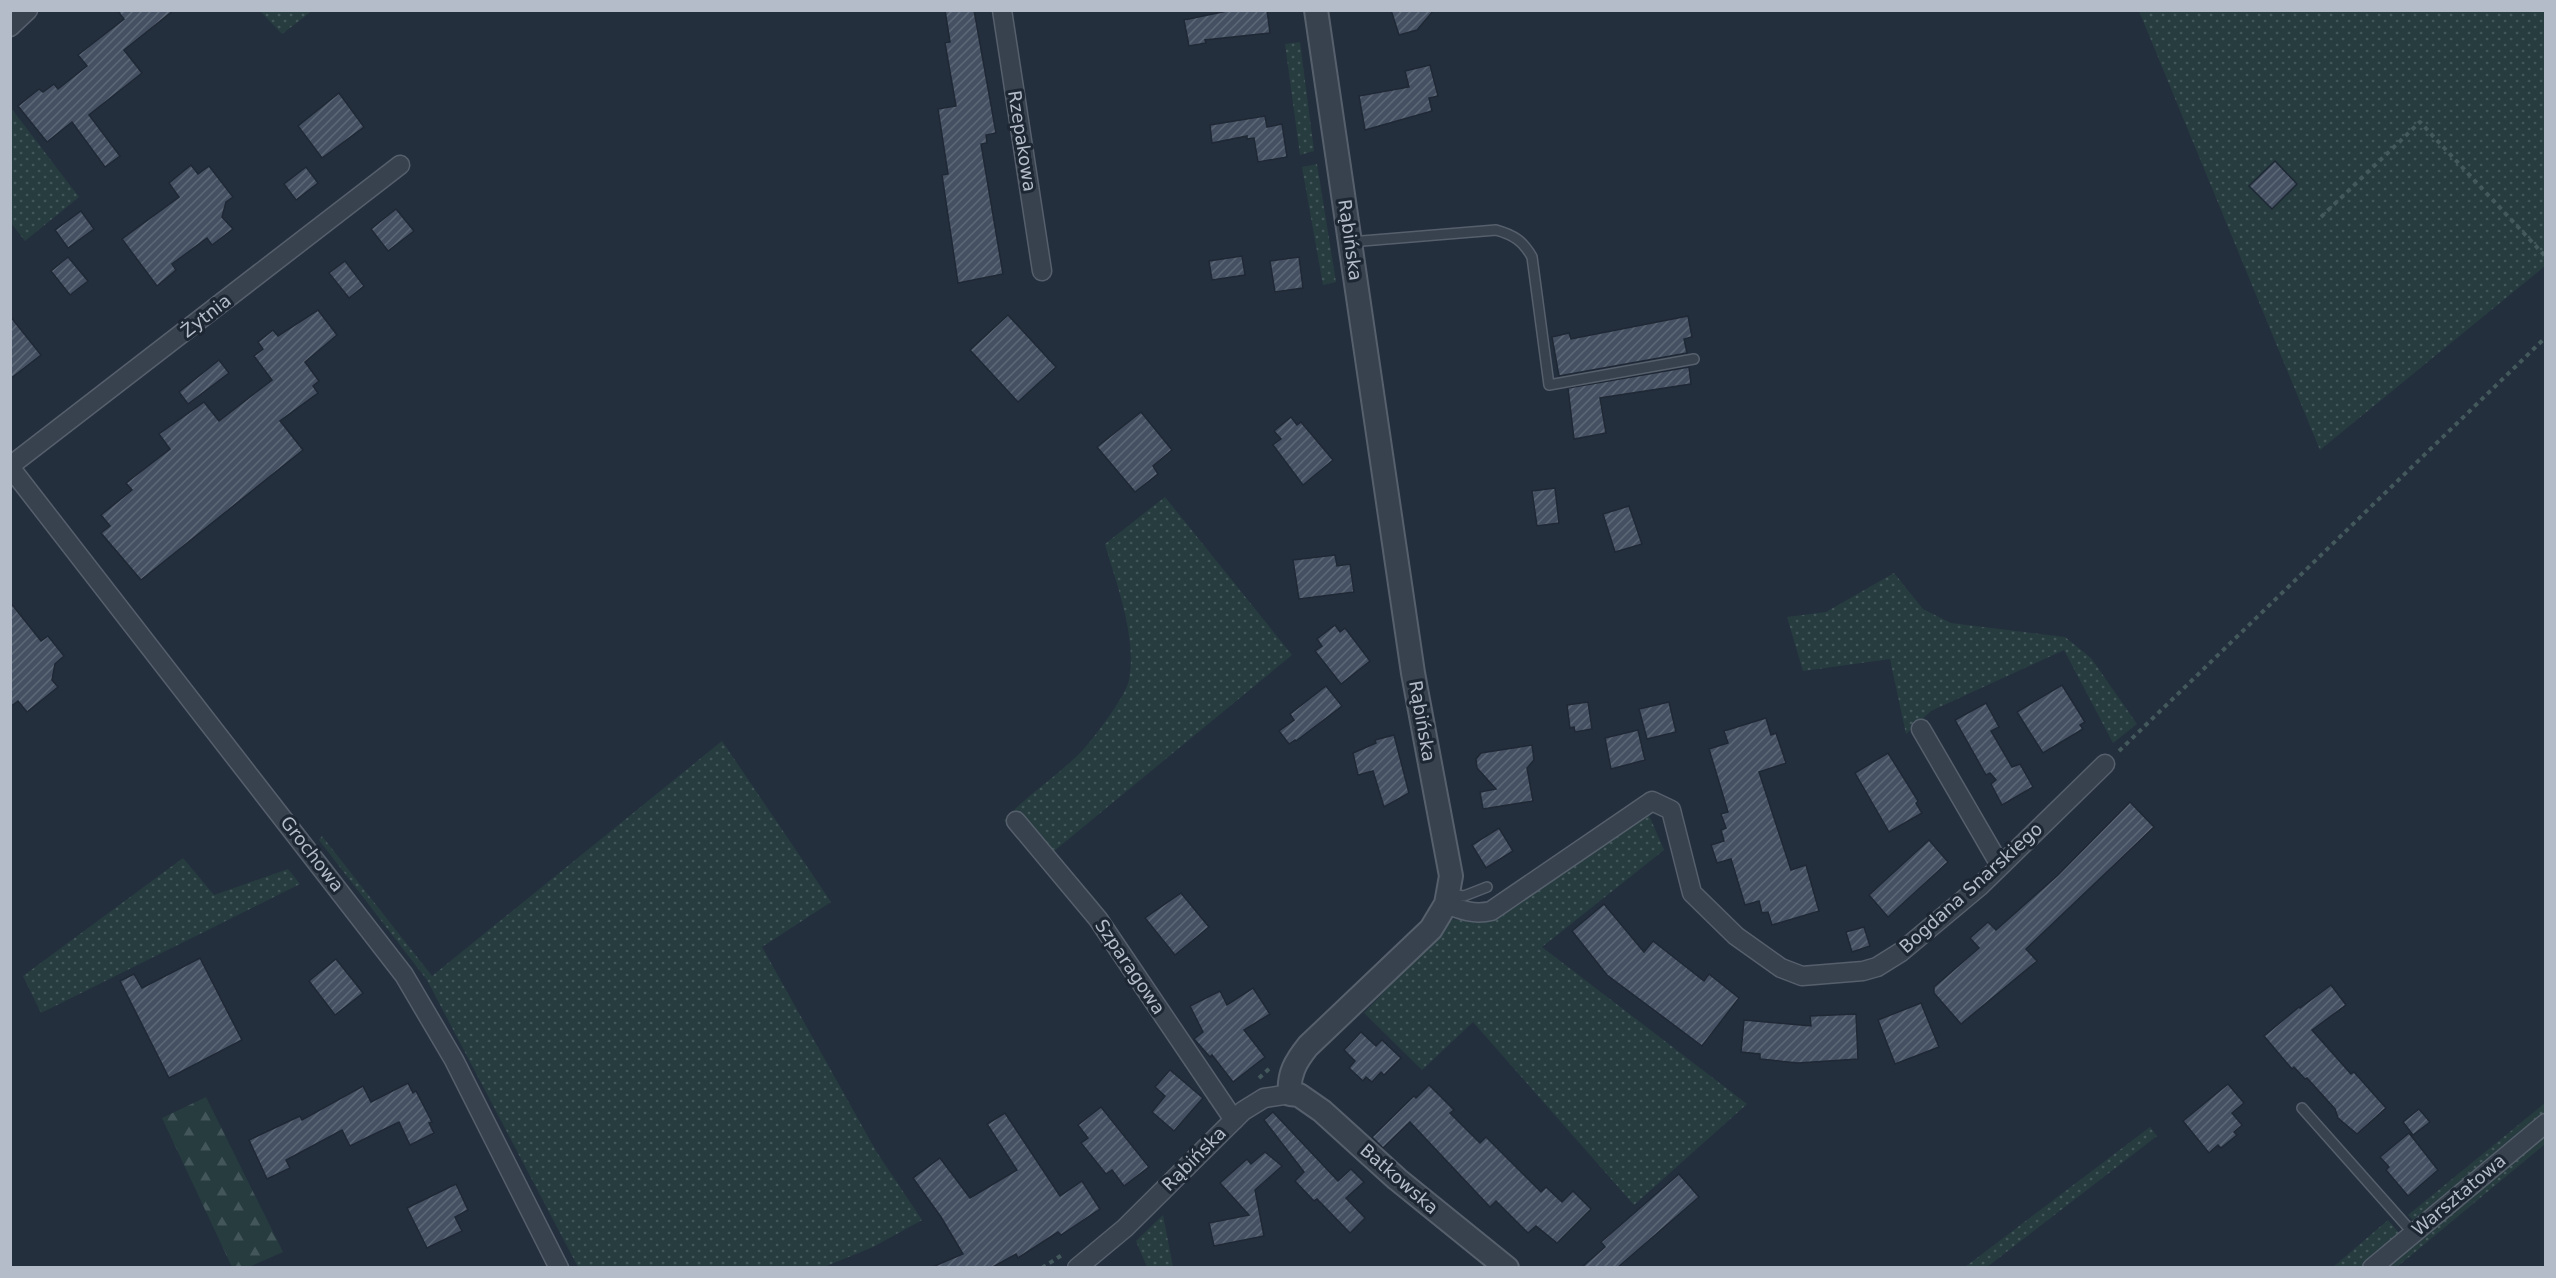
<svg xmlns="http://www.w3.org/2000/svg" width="2556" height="1278" font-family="'DejaVu Sans',sans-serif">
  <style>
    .grass { fill: url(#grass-dots) }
    .forest { fill: url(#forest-firs) }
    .building { fill: url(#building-hatch); stroke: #1f2835; stroke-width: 1.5 }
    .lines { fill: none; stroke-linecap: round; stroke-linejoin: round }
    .service-casing { stroke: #565f6c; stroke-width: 12 }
    .minor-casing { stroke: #565f6c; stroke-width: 21 }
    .tertiary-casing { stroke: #565f6c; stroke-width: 26 }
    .path { stroke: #44595c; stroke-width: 4; stroke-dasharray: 4.5 4.5; stroke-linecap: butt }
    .service { stroke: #38414e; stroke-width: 9 }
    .minor { stroke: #38414e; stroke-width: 18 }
    .tertiary { stroke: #38414e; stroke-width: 22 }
    .labels { text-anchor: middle; stroke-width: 6; stroke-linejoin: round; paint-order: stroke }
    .street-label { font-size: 18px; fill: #b4bcc9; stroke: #1d2633 }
  </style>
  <defs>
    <pattern id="grass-dots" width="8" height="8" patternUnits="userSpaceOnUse" patternTransform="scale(1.5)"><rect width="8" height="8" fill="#263c3f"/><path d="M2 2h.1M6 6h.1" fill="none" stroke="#435659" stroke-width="1.8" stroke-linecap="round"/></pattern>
    <pattern id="forest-firs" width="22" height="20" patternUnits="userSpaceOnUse" patternTransform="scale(1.5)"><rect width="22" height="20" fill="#263c3f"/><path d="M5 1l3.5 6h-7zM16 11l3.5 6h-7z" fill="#435659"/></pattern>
    <pattern id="building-hatch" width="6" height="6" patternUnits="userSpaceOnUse" patternTransform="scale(1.5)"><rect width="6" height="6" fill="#455162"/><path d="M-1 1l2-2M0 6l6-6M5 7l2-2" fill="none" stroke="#5d6877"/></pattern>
  </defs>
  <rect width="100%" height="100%" fill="#242f3e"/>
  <g class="grass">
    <path d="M260,11H312L282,34Z"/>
    <path d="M2139,11H2545V266L2320,450Z"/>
    <path d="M1300,42L1314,151L1300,155L1285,44Z"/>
    <path d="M11,108L79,197L25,241L11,223Z"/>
    <path d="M1317,164L1336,282L1323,285L1302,167Z"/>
    <path d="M1165,497L1292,655L1054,851L1098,902L1226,1095L1213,1108L1085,917L1004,820C1027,795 1056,777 1080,753C1092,741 1126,696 1129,680C1137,636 1117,586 1105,544Z"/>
    <path d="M1894,573L1923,609L1951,623L2065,637L2091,658L2137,724L2113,743L2064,650L1931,711L1906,734L1890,659L1803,671L1787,617L1826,612Z"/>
    <path d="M722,741L831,902L762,947L876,1151L922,1220L873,1247L824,1267H578L427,980L319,840L322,836L432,976Z"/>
    <path d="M1648,813L1664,850L1542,947L1747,1104L1634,1205L1473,1022L1422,1070L1364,1013L1437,936L1450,919L1480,922L1495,919Z"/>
    <path d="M183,858L214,895L288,869L300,884L41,1013L23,976Z"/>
    <path d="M2545,1103V1115L2416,1223L2408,1215Z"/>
    <path d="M2150,1127L2157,1136L1987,1267H1965Z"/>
    <path d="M2545,1133V1144L2397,1267L2383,1268Z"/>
    <path d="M1163,1215L1173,1267H1147L1136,1241Z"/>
    <path d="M2388,1220L2400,1234L2361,1267L2332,1268Z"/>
  </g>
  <path class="forest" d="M206,1097L283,1252L249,1267H232L162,1118Z"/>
  <g class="building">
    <path d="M117,10H174L124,50L142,73L89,115L120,156L105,167L72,122L47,142L18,106L39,89L43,92L54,84L58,89L87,66L78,55L124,19Z"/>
    <path d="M945,10H974L996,133L986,135L987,143L981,144L1003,274L958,283L942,175L948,174L938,109L956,106L945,43L950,42Z"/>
    <path d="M1232,10H1267L1270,33L1205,40L1206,43L1189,46L1184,20Z"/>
    <path d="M1391,10H1434L1417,30L1399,35Z"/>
    <path d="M1430,65L1438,96L1429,98L1432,111L1365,130L1359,96L1409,87L1405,71Z"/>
    <path d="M339,93L364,127L322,158L298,126Z"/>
    <path d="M1265,116L1267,127L1282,124L1287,157L1258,162L1254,138L1247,139V136L1212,143L1210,125Z"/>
    <path d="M2275,161L2297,184L2272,209L2249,186Z"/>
    <path d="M191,165L198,174L209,166L233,197L226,202L222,217L233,229L212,245L207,238L172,264L176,270L157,286L122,239L179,197L169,183Z"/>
    <path d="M306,167L318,183L296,200L284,184Z"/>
    <path d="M396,209L414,231L388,251L371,229Z"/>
    <path d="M81,211L94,229L68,248L55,230Z"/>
    <path d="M1242,256L1245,275L1212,280L1209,261Z"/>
    <path d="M68,257L88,281L70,295L51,271Z"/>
    <path d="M1299,257L1303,288L1275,292L1270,261Z"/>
    <path d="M345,261L364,286L349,298L329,273Z"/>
    <path d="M318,310L337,335L305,362L319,381L313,386L318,393L280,421L303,450L141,580L101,533L110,526L101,515L132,490L126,483L170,449L159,434L204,402L219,421L272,380L254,356L263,349L258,342L273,330L278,336Z"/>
    <path d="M1008,315L1056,367L1018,402L970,350Z"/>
    <path d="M10,316L41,355L10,379Z"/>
    <path d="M1688,316L1692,337L1684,339L1687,353L1559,376L1552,337L1569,333L1571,339Z"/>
    <path d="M219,360L229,373L188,404L179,392Z"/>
    <path d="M1689,367L1691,384L1600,398L1606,433L1574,439L1568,388Z"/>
    <path d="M1141,412L1172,450L1153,466L1158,474L1135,492L1097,447Z"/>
    <path d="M1291,417L1297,425L1301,422L1333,460L1303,485L1273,445L1281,439L1274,431Z"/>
    <path d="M1555,488L1559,523L1537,526L1532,491Z"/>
    <path d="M1629,506L1642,544L1615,552L1603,514Z"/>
    <path d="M1335,555L1337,566L1350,564L1354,592L1299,599L1293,560Z"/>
    <path d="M10,602L41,641L48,636L64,656L55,664L52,680L58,687L27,712L18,701L10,707Z"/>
    <path d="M1335,625L1340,632L1345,628L1370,661L1341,684L1315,651L1322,646L1317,639Z"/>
    <path d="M2062,685L2085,722L2080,725L2083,729L2043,753L2017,712Z"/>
    <path d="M1326,686L1342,706L1296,741L1295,740L1289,744L1279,731L1294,720L1290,714Z"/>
    <path d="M1588,702L1592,729L1575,732L1574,727L1570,728L1567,705Z"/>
    <path d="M1669,702L1676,732L1647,739L1639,709Z"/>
    <path d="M1986,703L1999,727L1991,731L2012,767L2020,764L2033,787L2002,805L1991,784L1996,780L1990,773L1986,775L1955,720Z"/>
    <path d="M1766,718L1771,735L1776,733L1786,763L1759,772L1791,870L1806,865L1819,911L1772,925L1768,912L1762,913L1759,901L1745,905L1731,859L1717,863L1711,845L1724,841L1721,830L1726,828L1721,814L1728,812L1709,749L1728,743L1724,731Z"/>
    <path d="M1638,730L1645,760L1611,769L1605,738Z"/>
    <path d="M1394,735L1409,793L1384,807L1373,771L1358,775L1353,753L1376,743L1375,740Z"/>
    <path d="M1532,745L1534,760L1527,768L1533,801L1483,809L1480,792L1496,789L1477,768L1476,759L1481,753Z"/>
    <path d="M1888,753L1918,801L1916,803L1922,813L1889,832L1855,773Z"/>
    <path d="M2130,802L2154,827L2026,949L2037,961L1961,1024L1934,993V987L1979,948L1970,938L1988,922L1996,930L2058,875Z"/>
    <path d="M1499,828L1513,851L1486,868L1472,845Z"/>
    <path d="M1929,840L1948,862L1888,917L1869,895Z"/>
    <path d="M1181,893L1209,927L1175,955L1145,918Z"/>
    <path d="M1604,904L1644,952L1653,941L1704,981L1709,974L1739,998L1702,1046L1607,975L1572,931Z"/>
    <path d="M1864,927L1870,946L1852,952L1846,932Z"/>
    <path d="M200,958L242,1040L169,1078L120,981L134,974L142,988Z"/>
    <path d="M336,959L363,993L335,1015L309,981Z"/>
    <path d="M2331,985L2346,1005L2312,1030L2351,1074L2354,1072L2386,1108L2357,1134L2338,1118L2335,1109L2307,1078L2305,1079L2294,1067L2292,1069L2264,1036L2299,1007L2300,1008Z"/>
    <path d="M1253,988L1270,1014L1244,1030L1265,1057L1233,1082L1212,1055L1210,1057L1194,1039L1203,1032L1190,1006L1220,991L1227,1005Z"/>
    <path d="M1921,1003L1939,1047L1895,1064L1878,1020Z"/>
    <path d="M1856,1014L1858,1059L1798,1063L1760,1059V1054L1741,1052L1744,1020L1811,1026L1810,1016Z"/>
    <path d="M1361,1032L1376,1046L1382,1040L1401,1058L1384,1075L1381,1072L1372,1082L1366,1077L1363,1081L1349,1068L1355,1061L1344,1050Z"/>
    <path d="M1170,1070L1203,1098L1174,1131L1152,1112L1165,1096L1155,1087Z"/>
    <path d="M408,1083L413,1093L416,1091L432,1122L429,1123L434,1133L410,1145L399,1122L350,1146L342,1130L286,1160L290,1168L267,1179L249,1140L300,1116L302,1120L363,1086L371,1102Z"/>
    <path d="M2228,1084L2244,1103L2232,1113L2242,1125L2234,1132L2237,1135L2221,1148L2218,1145L2209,1153L2183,1121Z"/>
    <path d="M1429,1085L1454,1110L1450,1113L1480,1143L1486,1137L1541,1192L1546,1187L1562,1202L1573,1191L1591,1209L1557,1243L1536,1226L1528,1233L1496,1201L1490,1207L1410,1122L1383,1148L1372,1137L1414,1096L1416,1098Z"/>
    <path d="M1101,1107L1149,1167L1124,1186L1112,1170L1106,1174L1081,1143L1088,1138L1078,1125Z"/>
    <path d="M2419,1109L2430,1122L2413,1135L2403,1122Z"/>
    <path d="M1273,1112L1338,1181L1351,1169L1364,1182L1346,1198L1365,1218L1350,1233L1317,1199L1314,1201L1295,1181L1304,1172L1264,1120Z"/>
    <path d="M1005,1113L1060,1196L1082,1181L1100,1209L1061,1235L1058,1232L1018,1258L1016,1254L991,1268H930L963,1254L941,1217L913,1178L940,1158L970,1198L1017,1170L987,1124Z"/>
    <path d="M2409,1133L2438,1170L2408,1196L2386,1170L2389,1167L2380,1157Z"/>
    <path d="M1265,1152L1282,1166L1255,1190L1264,1236L1214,1246L1209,1223L1249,1215L1220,1183L1247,1159L1251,1164Z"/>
    <path d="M1679,1174L1699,1197L1617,1268H1581L1605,1247L1601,1242Z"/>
    <path d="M456,1184L468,1210L455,1217L462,1231L427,1248L407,1208Z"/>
  </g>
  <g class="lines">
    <defs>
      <g id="service">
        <path d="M1350,242L1496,230C1514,235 1523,241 1532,257L1549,385L1694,359"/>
        <path d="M1449,894L1464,896L1487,887"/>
        <path d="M2302,1108L2413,1233"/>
      </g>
      <g id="minor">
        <path d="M1002,10L1042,271"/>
        <path d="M10,27L28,10"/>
        <path d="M10,466L400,165"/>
        <path d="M10,467L404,975L454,1060L559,1268"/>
        <path d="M1921,729L2000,865"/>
        <path d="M1016,821L1098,919L1234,1120"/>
        <path d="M1446,904C1461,910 1474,915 1491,911L1652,801L1671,810L1692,893L1736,936L1781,968L1802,976L1863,971L1877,967L1901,952L1980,886L2105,764"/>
        <path d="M1077,1268L1125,1228L1243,1111L1264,1098L1290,1094"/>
        <path d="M2372,1268L2546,1123"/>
      </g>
      <path id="tertiary" d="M1316,10L1413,673L1451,876L1446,904L1431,929L1308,1046C1296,1061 1288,1074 1290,1094L1299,1095L1322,1111L1397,1179L1507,1268"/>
    </defs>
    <use href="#service" class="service-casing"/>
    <use href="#minor" class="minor-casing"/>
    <use href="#tertiary" class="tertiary-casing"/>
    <g class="path">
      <path d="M2321,217L2420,122L2546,257"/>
      <path d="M2119,751L2546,337"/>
      <path d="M1259,1078L1271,1067"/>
      <path d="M1042,1268L1062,1255"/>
    </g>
    <use href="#service" class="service"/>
    <use href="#minor" class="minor"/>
    <use href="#tertiary" class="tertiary"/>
  </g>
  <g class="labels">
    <g class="street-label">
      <text transform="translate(1022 141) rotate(81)" y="6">Rzepakowa</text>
      <text transform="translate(1350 240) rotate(82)" y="6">Rąbińska</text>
      <text transform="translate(206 316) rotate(-38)" y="6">Żytnia</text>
      <text transform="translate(1422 721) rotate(80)" y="6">Rąbińska</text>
      <text transform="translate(312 854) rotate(52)" y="6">Grochowa</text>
      <text transform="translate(1971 888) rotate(-42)" y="6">Bogdana Snarskiego</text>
      <text transform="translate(1130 967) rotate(56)" y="6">Szparagowa</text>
      <text transform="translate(1194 1159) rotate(-45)" y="6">Rąbińska</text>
      <text transform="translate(1399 1179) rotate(41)" y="6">Batkowska</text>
      <text transform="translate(2459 1195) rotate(-40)" y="6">Warsztatowa</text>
    </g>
  </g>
  <rect width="2556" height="1278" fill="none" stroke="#b4bcc9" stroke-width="24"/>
</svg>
